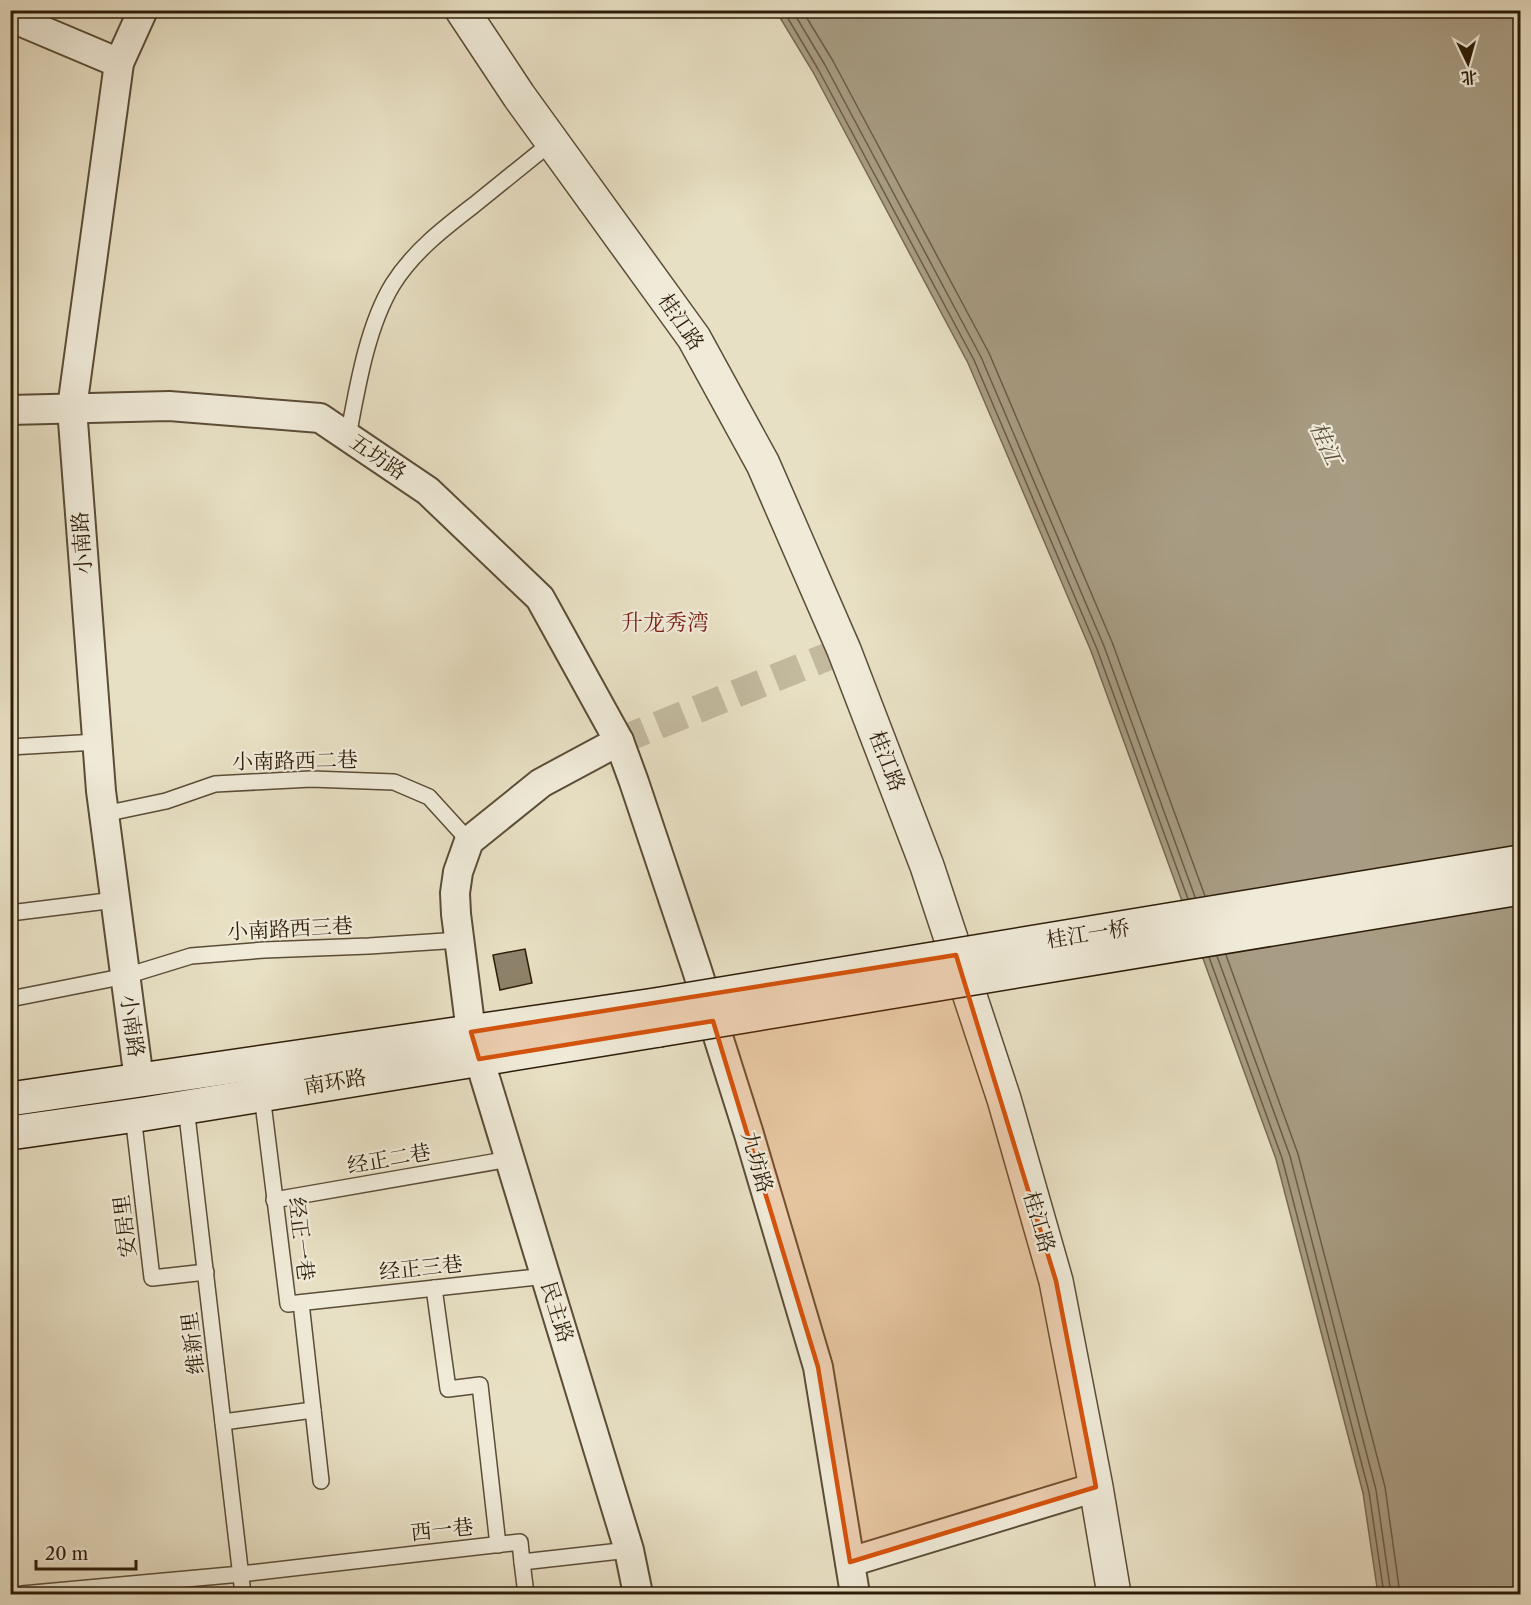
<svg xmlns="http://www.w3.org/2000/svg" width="1531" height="1605" font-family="'Libre Caslon Text','Noto Serif SC',serif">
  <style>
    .water { fill: #a89d84; stroke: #766952; stroke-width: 1.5 }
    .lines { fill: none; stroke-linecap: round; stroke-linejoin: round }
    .shore { stroke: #6a5c46; stroke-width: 1.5 }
    .building { fill: #8e826a; stroke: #2c1c08; stroke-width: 1.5 }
    .minor-tunnel { stroke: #c2b99e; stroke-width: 28; stroke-dasharray: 28 14; stroke-linecap: butt }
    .service-casing { stroke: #5b4d37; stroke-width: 18 }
    .minor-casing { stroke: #5b4d37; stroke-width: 32 }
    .tertiary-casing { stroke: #5b4d37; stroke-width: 36 }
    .secondary-casing { stroke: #2c1c08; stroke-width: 36 }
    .service { stroke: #f0ebd9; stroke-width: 15 }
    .minor { stroke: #f0ebd9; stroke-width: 28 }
    .tertiary { stroke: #f0ebd9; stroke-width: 33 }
    .secondary { stroke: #f0ebd9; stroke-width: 33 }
    .secondary-bridge-casing { stroke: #2c1c08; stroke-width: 36; stroke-linecap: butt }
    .secondary-bridge { stroke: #f0ebd9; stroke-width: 33 }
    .marked { fill: #d5530c; fill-opacity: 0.2; stroke: #d5530c; stroke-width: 4.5; stroke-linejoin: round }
    .labels { text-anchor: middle; stroke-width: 4.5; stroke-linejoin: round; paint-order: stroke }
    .street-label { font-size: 21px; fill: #2c1c08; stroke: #f0ebd9 }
    .water-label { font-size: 22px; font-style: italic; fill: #5e503a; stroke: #f0ebd9 }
    .neighbourhood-label { font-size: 22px; fill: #7a1f14; stroke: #f0ebd9 }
  </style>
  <rect width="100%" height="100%" fill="#e8e0c4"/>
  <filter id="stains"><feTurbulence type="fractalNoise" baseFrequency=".00333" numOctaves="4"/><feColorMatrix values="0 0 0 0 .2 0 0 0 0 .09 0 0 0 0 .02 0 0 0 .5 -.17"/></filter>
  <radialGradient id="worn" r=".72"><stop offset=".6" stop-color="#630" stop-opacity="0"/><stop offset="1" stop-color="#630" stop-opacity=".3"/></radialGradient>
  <path class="water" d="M776,11H1520V1594H1378L1363,1493L1276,1159L1091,651L968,363L813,72Z"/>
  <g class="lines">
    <g class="shore">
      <path d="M783,10L818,69L974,360L1097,649L1188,899"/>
      <path d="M792,10L825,65L981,357L1104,646L1195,897"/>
      <path d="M802,10L833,61L989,353L1112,642L1205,896"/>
      <path d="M1226,955L1298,1154L1385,1487L1400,1594"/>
      <path d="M1217,956L1290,1156L1376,1490L1391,1594"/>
      <path d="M1209,957L1282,1158L1369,1492L1384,1594"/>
    </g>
  </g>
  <path class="building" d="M525,949L532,983L500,990L493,955Z"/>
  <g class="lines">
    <path class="minor-tunnel" d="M619,741L844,650"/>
    <defs>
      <g id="service">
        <path d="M348,437C357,389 367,326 393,284C413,252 444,228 474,205C500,184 526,163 552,142"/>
        <path d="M10,747L97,742"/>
        <path d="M104,814L166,801L215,784L311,779L394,782L429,797L469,841"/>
        <path d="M10,913L115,900"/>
        <path d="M10,999L126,976L191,956L264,950L369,946L460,940"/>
        <path d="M262,1095L288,1304L546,1276"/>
        <path d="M186,1107L243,1594"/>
        <path d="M133,1115L152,1278L206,1272"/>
        <path d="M274,1200L510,1159"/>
        <path d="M434,1288L448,1389L480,1385L498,1545"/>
        <path d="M301,1303L321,1481"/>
        <path d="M223,1422L313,1410"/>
        <path d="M522,1562L526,1594"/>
        <path d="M22,1594L241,1574L520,1542L522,1562L629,1550"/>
      </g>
      <g id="minor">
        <path d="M10,17L119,63"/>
        <path d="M10,410L169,406L320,418L428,491L540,598L619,741L634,782L696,967L748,1131L818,1367L855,1594"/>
        <path d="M619,741L541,783L469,841L458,872L455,893L456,914L471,1032L629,1550L638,1594"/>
        <path d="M139,1080L101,791L72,408L119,63L143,10"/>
        <path d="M850,1562L1096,1487"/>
      </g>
      <path id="tertiary" d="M462,10L519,96L694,338L763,464L844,650L927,866L1004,1099L1056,1281L1096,1487L1114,1594"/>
      <g id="secondary">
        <path d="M10,1099L655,1005"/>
        <path d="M10,1133L144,1114L659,1030"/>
      </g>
    </defs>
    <use href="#service" class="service-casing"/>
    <use href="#minor" class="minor-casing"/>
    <use href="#tertiary" class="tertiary-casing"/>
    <use href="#secondary" class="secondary-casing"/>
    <use href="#service" class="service"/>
    <use href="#minor" class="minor"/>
    <use href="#tertiary" class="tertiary"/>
    <use href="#secondary" class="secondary"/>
    <defs>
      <g id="secondary-bridge">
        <path d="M655,1005L1520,862"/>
        <path d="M659,1030L1520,888"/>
      </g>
    </defs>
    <use href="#secondary-bridge" class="secondary-bridge-casing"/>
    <use href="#secondary-bridge" class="secondary-bridge"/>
  </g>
  <path class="marked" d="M956,955L1056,1281L1096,1487L850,1562L818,1367L713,1021L479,1059L471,1032Z"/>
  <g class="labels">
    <g class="street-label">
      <text transform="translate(681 322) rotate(56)" y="7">桂江路</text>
      <text transform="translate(378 457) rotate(34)" y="7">五坊路</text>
      <text transform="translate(82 543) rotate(-94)" y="7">小南路</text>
      <text transform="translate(295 761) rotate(-1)" y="7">小南路西二巷</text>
      <text transform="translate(887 761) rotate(69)" y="7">桂江路</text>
      <text transform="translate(290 929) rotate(-3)" y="7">小南路西三巷</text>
      <text transform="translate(1088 934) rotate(-9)" y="7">桂江一桥</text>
      <text transform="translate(132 1026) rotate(82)" y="7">小南路</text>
      <text transform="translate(335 1082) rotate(-9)" y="7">南环路</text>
      <text transform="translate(389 1159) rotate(-10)" y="7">经正二巷</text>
      <text transform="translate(757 1162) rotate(74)" y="7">九坊路</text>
      <text transform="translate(1039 1222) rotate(74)" y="7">桂江路</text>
      <text transform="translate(125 1226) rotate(-97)" y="7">安居里</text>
      <text transform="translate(301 1239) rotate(83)" y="7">经正一巷</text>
      <text transform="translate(421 1268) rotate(-6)" y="7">经正三巷</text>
      <text transform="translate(557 1312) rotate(73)" y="7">民主路</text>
      <text transform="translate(193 1343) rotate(-97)" y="7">维新里</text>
      <text transform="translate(442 1530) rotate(-6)" y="7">西一巷</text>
    </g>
    <g class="water-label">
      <text transform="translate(1326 443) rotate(66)" y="8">桂江</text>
    </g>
    <g class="neighbourhood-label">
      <text x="665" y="630">升龙秀湾</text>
    </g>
  </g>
  <rect width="1531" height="1605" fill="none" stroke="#e8e0c4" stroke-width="36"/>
  <rect x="12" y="12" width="1507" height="1581" fill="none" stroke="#2c1c08" stroke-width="3"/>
  <rect x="18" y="18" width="1495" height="1569" fill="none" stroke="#2c1c08" stroke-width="1.5"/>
  <g transform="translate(1468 63) rotate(175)" stroke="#f0ebd9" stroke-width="4.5" paint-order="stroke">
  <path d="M0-4.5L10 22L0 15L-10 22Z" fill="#2c1c08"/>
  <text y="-9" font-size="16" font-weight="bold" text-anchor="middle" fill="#2c1c08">北</text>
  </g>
  <path d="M36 1560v9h100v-9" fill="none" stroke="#2c1c08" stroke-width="3"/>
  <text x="45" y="1560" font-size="18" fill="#2c1c08" stroke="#f0ebd9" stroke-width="4.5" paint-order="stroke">20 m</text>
  <rect width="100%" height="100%" filter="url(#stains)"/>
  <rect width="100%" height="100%" fill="url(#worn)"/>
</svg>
